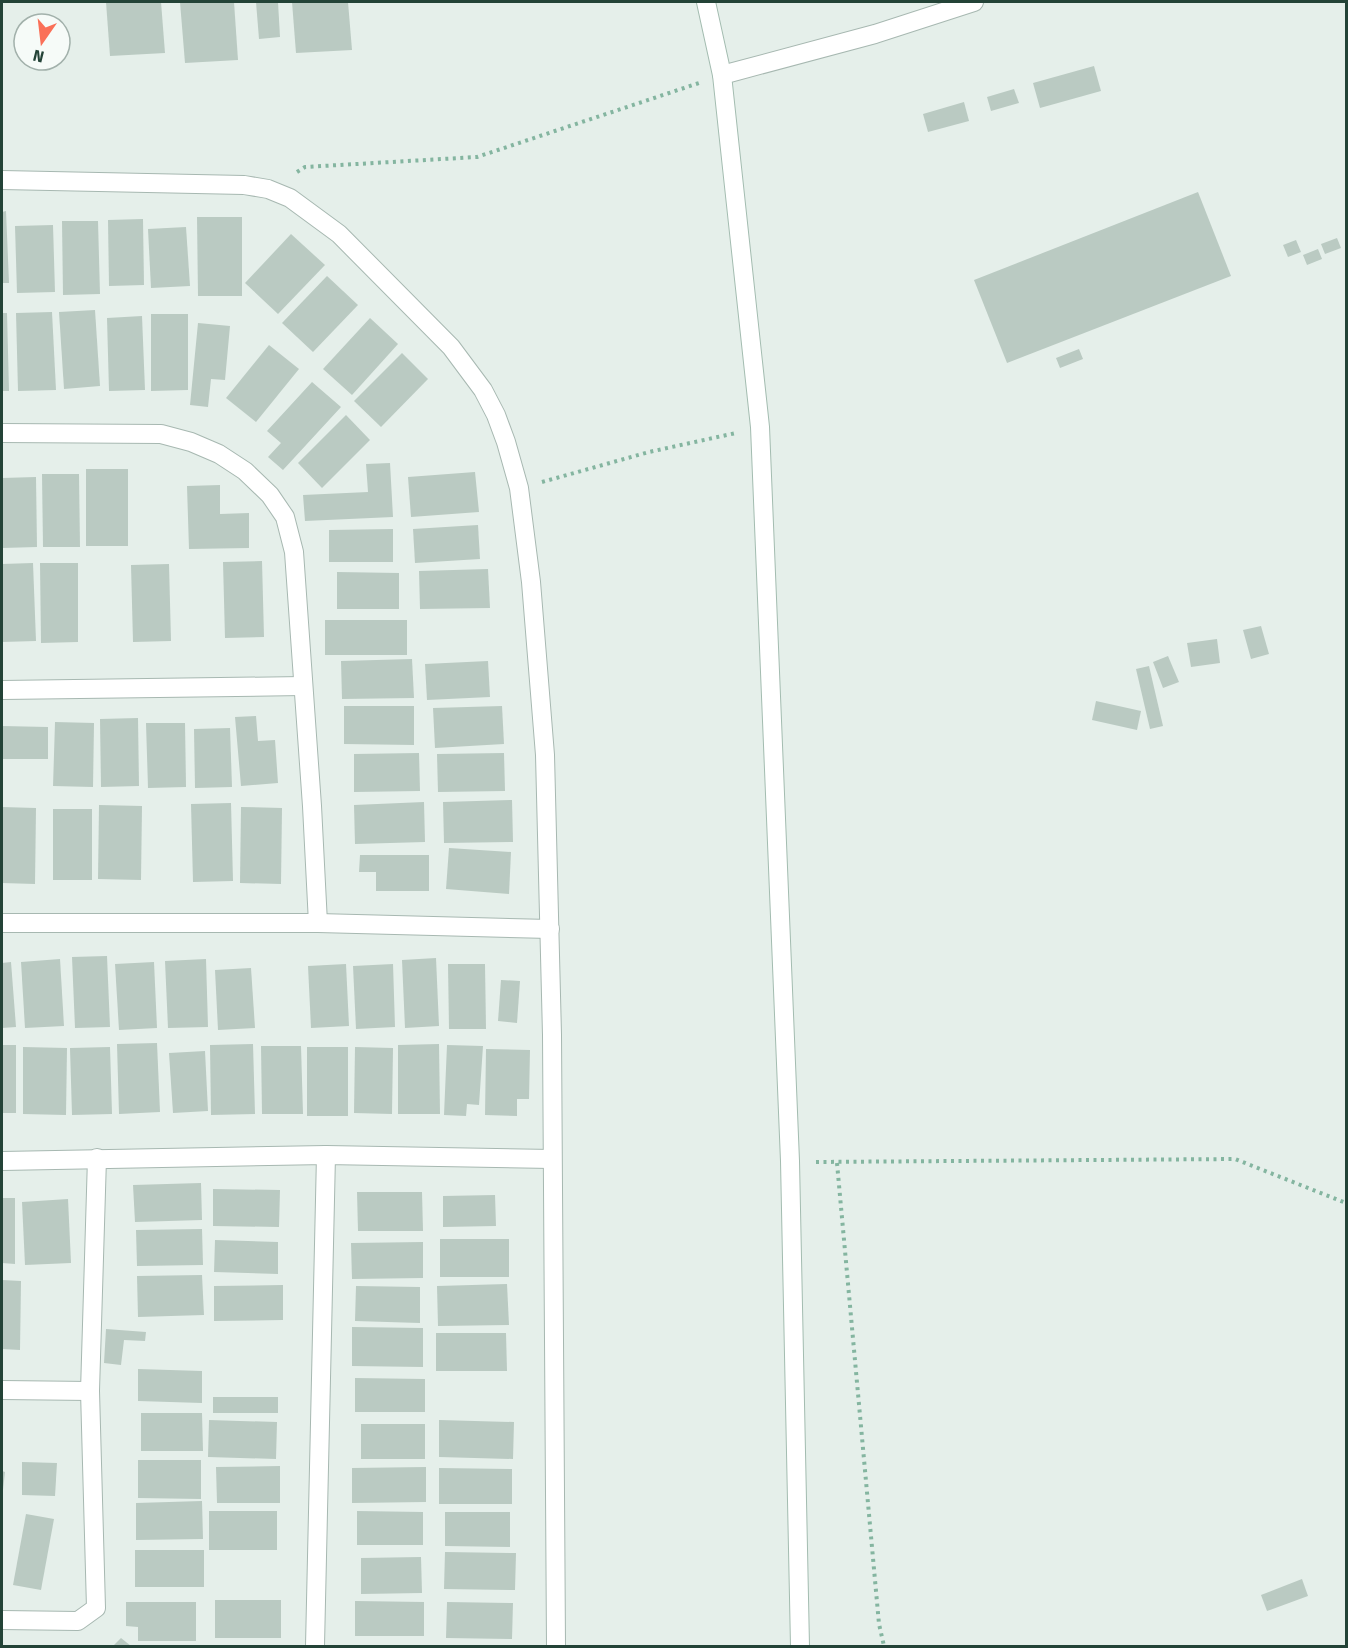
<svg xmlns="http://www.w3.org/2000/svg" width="1348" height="1648" font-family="'Fira Sans',sans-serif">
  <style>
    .building { fill: #bacac2 }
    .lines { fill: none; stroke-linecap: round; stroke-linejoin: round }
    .lane-casing { stroke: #a7b8b1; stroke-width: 20 }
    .street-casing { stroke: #a7b8b1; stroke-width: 20 }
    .secondary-casing { stroke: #a3bcb0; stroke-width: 20 }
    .path { stroke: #84b5a0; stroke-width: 4; stroke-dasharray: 3 4.5; stroke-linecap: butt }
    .lane { stroke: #fff; stroke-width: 18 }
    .street { stroke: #fff; stroke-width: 18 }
    .secondary { stroke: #fff; stroke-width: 18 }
  </style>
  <rect width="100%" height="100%" fill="#e5efea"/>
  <g class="building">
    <path d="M106,2H161L165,53L110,56Z"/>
    <path d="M180,2H234L238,60L185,63Z"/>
    <path d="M256,2H278L280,37L259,39Z"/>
    <path d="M292,2H348L352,50L296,53Z"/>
    <path d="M1094,66L1101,91L1040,108L1033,83Z"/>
    <path d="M1014,89L1019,103L991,111L987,97Z"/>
    <path d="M964,102L969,121L928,132L923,114Z"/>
    <path d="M1198,192L1231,276L1007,363L974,280Z"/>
    <path d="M6,211L9,283H2V212Z"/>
    <path d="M197,217H242V296H198Z"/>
    <path d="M143,219L144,285L109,286L108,220Z"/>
    <path d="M62,221H98L100,294L63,295Z"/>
    <path d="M53,225L55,292L17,293L15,226Z"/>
    <path d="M186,227L190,286L151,288L148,229Z"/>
    <path d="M291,234L325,265L278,314L245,283Z"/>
    <path d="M1337,238L1341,248L1325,254L1321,244Z"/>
    <path d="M1296,240L1301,252L1288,257L1283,245Z"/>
    <path d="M1318,249L1322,259L1307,265L1303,255Z"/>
    <path d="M327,276L358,305L313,352L282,323Z"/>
    <path d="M95,310L100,386L64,389L59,312Z"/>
    <path d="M52,312L56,390L18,391L16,313Z"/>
    <path d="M2,313H7L9,391H2Z"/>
    <path d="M151,314H188V390L151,391Z"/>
    <path d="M142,316L145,390L109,391L107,318Z"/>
    <path d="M370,318L398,344L352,395L323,369Z"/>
    <path d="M198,323L230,326L225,380L211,379L208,407L190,405Z"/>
    <path d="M269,345L299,369L256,422L226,398Z"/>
    <path d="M1079,349L1083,359L1060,368L1056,358Z"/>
    <path d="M402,353L428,379L381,427L354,401Z"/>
    <path d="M312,382L341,407L283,470L268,457L281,443L267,431Z"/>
    <path d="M346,415L370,440L322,488L298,463Z"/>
    <path d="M390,463L393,517L305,521L303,495L368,492L366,464Z"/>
    <rect x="86" y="469" width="42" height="77"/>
    <path d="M475,472L479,512L411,517L408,477Z"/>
    <path d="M42,474H79L80,547H43Z"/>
    <path d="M36,477L37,547L2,548V478Z"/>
    <path d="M220,485V514L249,513V548L189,549L187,486Z"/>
    <path d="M478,525L480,559L415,563L413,529Z"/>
    <path d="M393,529V562H329V530Z"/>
    <path d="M262,561L264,637L225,638L223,562Z"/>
    <path d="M33,563L36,641L2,642V564Z"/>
    <path d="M40,563H78V642L41,643Z"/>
    <path d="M169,564L171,641L133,642L131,565Z"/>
    <path d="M488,569L490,608L420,609L419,571Z"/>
    <path d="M337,572L399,573V609H337Z"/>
    <rect x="325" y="620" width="82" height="35"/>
    <path d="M1261,626L1269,654L1251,659L1243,630Z"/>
    <path d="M1217,639L1220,663L1191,667L1187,643Z"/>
    <path d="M1168,656L1179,682L1163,688L1153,662Z"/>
    <path d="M412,659L414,698L342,699L341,661Z"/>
    <path d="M488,661L490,697L427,700L425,664Z"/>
    <path d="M1149,666L1163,726L1150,729L1136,669Z"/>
    <path d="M1096,701L1141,711L1137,730L1092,720Z"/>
    <path d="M344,706H414V745L344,744Z"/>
    <path d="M502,706L504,744L435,748L433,708Z"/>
    <path d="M256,716L258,741L275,740L278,783L241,786L235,717Z"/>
    <path d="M138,718L139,786L101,787L100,719Z"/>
    <path d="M55,722L94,723L93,787L53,786Z"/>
    <path d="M146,723H185L186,787L148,788Z"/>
    <path d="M2,726L48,727V759H2Z"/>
    <path d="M230,728L232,787L195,788L194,729Z"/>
    <path d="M419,753L420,791L354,792V754Z"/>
    <path d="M504,753L505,791L438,792L437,754Z"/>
    <path d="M512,800L513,842L444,843L443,802Z"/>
    <path d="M424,802L425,842L355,844L354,805Z"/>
    <path d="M231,803L233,881L193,882L191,804Z"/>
    <path d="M99,805L142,806L141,880L98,879Z"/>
    <path d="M2,807L36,808L35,884L2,883Z"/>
    <path d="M241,807L282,808L281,884L240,883Z"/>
    <rect x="53" y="809" width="39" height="71"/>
    <path d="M449,848L511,852L509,894L446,889Z"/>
    <path d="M360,855H429V891H376V872H359Z"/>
    <path d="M107,956L110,1027L75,1028L72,957Z"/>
    <path d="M436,958L439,1026L405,1028L402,960Z"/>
    <path d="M60,959L64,1026L25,1028L21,962Z"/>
    <path d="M206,959L208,1027L168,1028L165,961Z"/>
    <path d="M11,962L16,1027L2,1028V963Z"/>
    <path d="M154,962L157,1028L119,1030L115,964Z"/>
    <path d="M346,964L349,1026L311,1028L308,966Z"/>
    <path d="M393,964L395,1027L356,1029L353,966Z"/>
    <path d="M448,964H485L486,1029H449Z"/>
    <path d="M251,968L255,1028L218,1030L215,970Z"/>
    <path d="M501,980L520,981L517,1023L498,1021Z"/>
    <path d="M157,1043L160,1112L119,1114L117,1044Z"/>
    <path d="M253,1044L255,1114L211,1115L210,1045Z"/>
    <path d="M439,1044L440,1114H398V1045Z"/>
    <rect x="2" y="1045" width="14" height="68"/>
    <path d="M447,1045L483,1046L479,1105L467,1104L466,1116L444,1115Z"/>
    <path d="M261,1046H301L303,1114H262Z"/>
    <path d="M23,1047L67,1048L66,1115L23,1114Z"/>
    <path d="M110,1047L112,1114L72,1115L70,1048Z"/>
    <rect x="307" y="1047" width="41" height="69"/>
    <path d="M355,1047L393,1048L392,1114L354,1113Z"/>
    <path d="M486,1049L530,1050L529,1099H517V1116L485,1115Z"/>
    <path d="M205,1051L208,1111L173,1113L169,1053Z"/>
    <path d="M201,1183L202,1220L135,1222L133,1185Z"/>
    <path d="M213,1189L280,1190L279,1227L213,1226Z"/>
    <path d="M357,1192H422L423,1231H358Z"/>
    <path d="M495,1195L496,1226L443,1227V1196Z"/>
    <path d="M2,1198H15V1264L2,1263Z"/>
    <path d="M68,1199L71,1263L25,1265L22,1202Z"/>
    <path d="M202,1229L203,1265L137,1266L136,1230Z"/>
    <rect x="440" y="1239" width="69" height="38"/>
    <path d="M215,1240L278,1242V1274L214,1272Z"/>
    <path d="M423,1242V1278L352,1279L351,1243Z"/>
    <path d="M202,1275L204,1315L138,1317L137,1276Z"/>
    <path d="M2,1280L21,1281L20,1350L2,1349Z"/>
    <path d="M507,1284L509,1325L438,1326L437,1286Z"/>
    <path d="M283,1285V1320L214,1321V1286Z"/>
    <path d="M356,1286L420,1287V1323L355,1321Z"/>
    <path d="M352,1327L423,1328V1367L352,1366Z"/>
    <path d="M106,1329L146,1332L145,1341L124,1340L121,1365L104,1363Z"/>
    <path d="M436,1333H506L507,1371H436Z"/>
    <path d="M138,1369L202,1371V1403L138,1401Z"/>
    <path d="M355,1378L425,1379V1412H355Z"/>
    <rect x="213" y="1397" width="65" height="16"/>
    <path d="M141,1413H202L203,1451H141Z"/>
    <path d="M209,1420L277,1422L276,1459L208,1457Z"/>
    <path d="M439,1420L514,1422L513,1459L439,1457Z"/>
    <rect x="361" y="1424" width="64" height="35"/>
    <path d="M138,1460H201V1499L138,1498Z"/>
    <path d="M22,1462L57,1463L55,1496L22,1495Z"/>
    <path d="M280,1466V1503H217L216,1467Z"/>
    <path d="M426,1467V1502L352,1503V1468Z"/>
    <path d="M439,1468L512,1469V1504H439Z"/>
    <path d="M2,1471L5,1472L3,1490H2Z"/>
    <path d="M202,1501L203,1539L136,1540V1503Z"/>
    <rect x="209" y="1511" width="68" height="39"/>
    <path d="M357,1511L423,1512V1545H357Z"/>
    <path d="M445,1512H510V1547L445,1546Z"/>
    <path d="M26,1514L54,1519L41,1590L13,1585Z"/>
    <rect x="135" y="1550" width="69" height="37"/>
    <path d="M445,1552L516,1553L515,1590L444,1589Z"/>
    <path d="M421,1557L422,1593L361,1594V1558Z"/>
    <path d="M1302,1579L1308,1596L1267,1611L1261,1595Z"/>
    <rect x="215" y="1600" width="66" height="38"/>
    <path d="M355,1601L424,1602V1636H355Z"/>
    <path d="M126,1602H196V1641H138V1627L126,1626Z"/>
    <path d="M447,1602L513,1603L512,1639L446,1638Z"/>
    <path d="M121,1638L131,1646H113Z"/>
  </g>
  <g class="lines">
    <defs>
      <path id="lane" d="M722,75L875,34L974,2"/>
      <g id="street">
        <path d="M2,180L244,185L268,189L290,198L339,234L451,347L483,390L496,415L506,442L519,488L531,582L545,755L552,1035L556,1646"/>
        <path d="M2,433L161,434L191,442L219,454L245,471L270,495L285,517L294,552L312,806L318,923"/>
        <path d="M2,690L303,686"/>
        <path d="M2,923H318L550,929"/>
        <path d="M2,1161L326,1155L552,1159"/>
        <path d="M2,1390L90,1391"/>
        <path d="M2,1620L78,1621L96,1608L90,1391L97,1158"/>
        <path d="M315,1646L326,1155"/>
      </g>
      <path id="secondary" d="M706,2L722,75L760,427L790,1161L800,1646"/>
    </defs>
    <use href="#lane" class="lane-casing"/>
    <use href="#street" class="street-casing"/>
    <use href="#secondary" class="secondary-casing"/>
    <g class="path">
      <path d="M297,172L305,167L477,157L699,83"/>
      <path d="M542,482L649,452L736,433"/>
      <path d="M816,1162L1235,1159L1346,1203"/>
      <path d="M837,1163L879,1624L884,1646"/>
    </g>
    <use href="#lane" class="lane"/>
    <use href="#street" class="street"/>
    <use href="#secondary" class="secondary"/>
  </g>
  <rect width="1348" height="1648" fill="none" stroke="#234337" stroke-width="6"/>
  <g transform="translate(42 42) rotate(194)"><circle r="28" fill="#f6fbf8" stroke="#a2b1ab" stroke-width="1.5"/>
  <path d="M0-4.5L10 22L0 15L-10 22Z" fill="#fa7058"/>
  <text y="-9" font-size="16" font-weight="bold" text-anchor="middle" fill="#234337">N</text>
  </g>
</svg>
